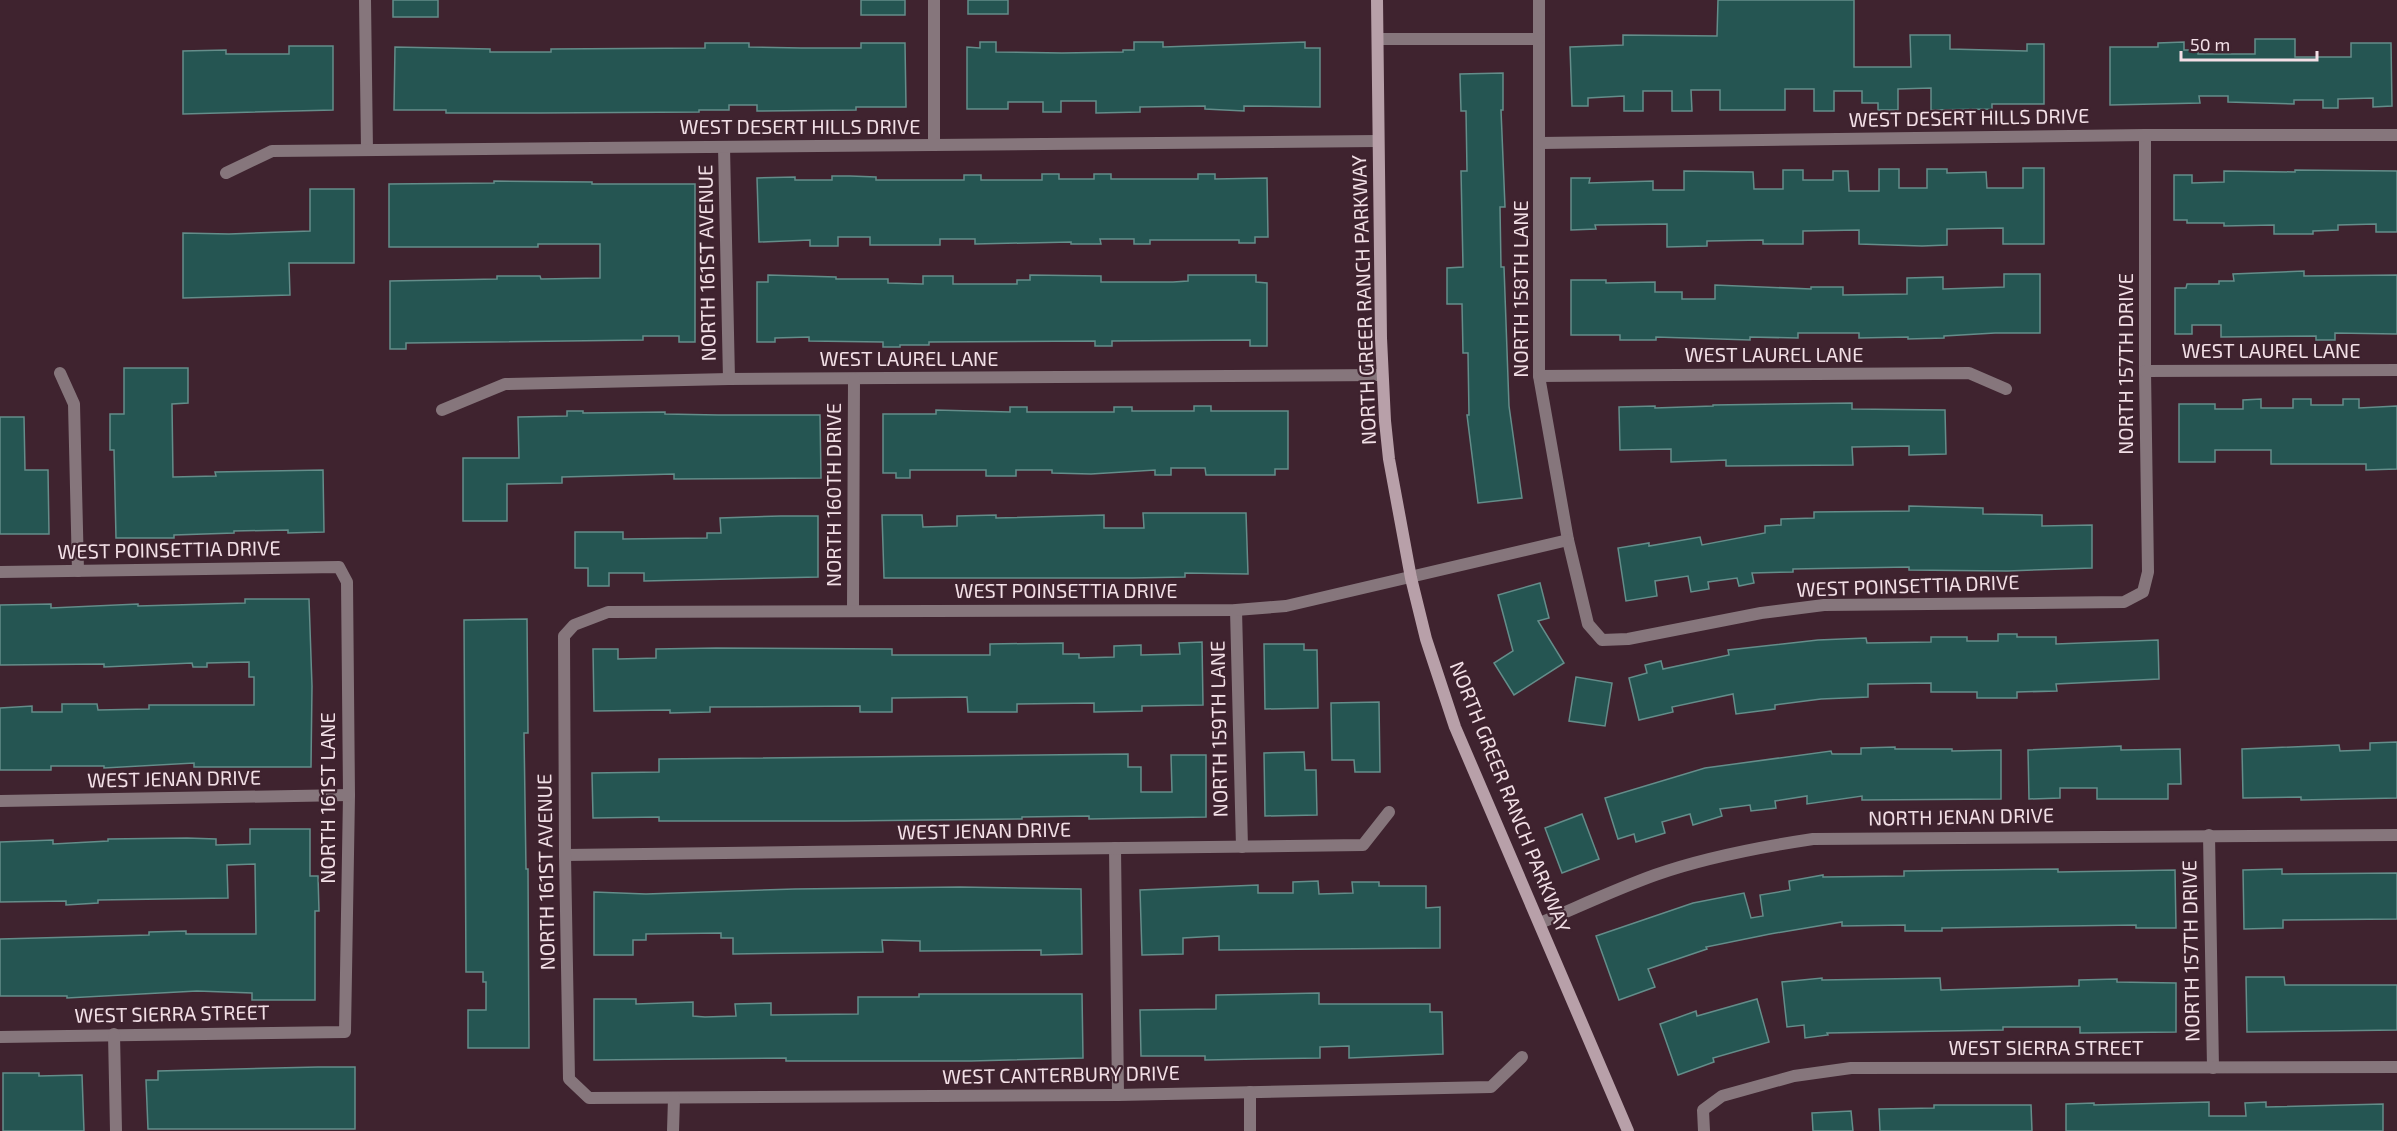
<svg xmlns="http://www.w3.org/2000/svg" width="2397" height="1131" font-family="'Exo 2',sans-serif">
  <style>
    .building { fill: #255552; stroke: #648d8a; stroke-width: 1.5 }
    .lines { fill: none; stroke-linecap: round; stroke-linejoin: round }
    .street { stroke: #86767c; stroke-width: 12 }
    .secondary { stroke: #b8a0a9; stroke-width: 12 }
    .labels { text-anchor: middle; stroke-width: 4.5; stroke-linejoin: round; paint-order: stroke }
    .street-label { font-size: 20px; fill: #f2dfe6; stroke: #3f232f }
  </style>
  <rect width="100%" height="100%" fill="#3f232f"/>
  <g class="building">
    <rect x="393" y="0" width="45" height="17"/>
    <rect x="861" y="0" width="44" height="15"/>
    <rect x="968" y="0" width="40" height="14"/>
    <path d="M1718,0H1854V67H1911L1910,35H1950V49L2027,51V44H2044V104H1992V109L1931,110V88L1898,89V110H1878V103H1862V91H1834V111H1814V89H1785V110H1720V90H1691L1692,111H1672V91H1643V111H1624V96L1588,98V106H1572L1570,47L1623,45V35L1717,36Z"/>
    <path d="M2255,39H2295V57H2351V43H2391L2392,106L2373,107V98L2338,99V108H2323V100H2294V104L2228,102V96H2199L2200,103L2110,105V47H2158V43L2184,42V50H2198V54H2255Z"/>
    <path d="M980,42H996V52L1062,53L1123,52V50H1134V42H1163V47L1305,42V48H1320V107L1244,106V111L1205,109V106L1140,107V112L1096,113V101H1061V112H1043V102H1008V109H967V47L980,48Z"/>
    <path d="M705,43H749V47L801,48H861V43H905L906,107H856V110L757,111V105H729V110H699V112L540,113H446V110H394L395,47L490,49V52H551V49L705,48Z"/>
    <path d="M289,46H333V110L183,114V51L226,50V54H289Z"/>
    <path d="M1503,73V110H1501L1505,207H1500L1501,267H1504L1509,406L1522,498L1478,503L1467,415H1469L1468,353H1463L1462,304H1447V268L1463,267L1461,171H1467L1466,111H1461L1460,74Z"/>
    <path d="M2023,168H2044V244H2003V228L1947,229V245L1922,246L1859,244V230L1803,231V244H1763V240L1707,241V246L1667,247V224L1595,225L1596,229L1571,230V178H1590L1589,183L1653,181V190H1684V171L1753,172L1754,189H1783V170H1803V180H1833V171H1848L1849,191H1879V169H1899V188H1927V169H1947V173L1986,172L1987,188H2023Z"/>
    <path d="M2295,170L2397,171V232H2376V224L2338,225V230L2313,231V234H2274V225L2224,226V223H2187V220H2174V175H2192V183L2224,182V171L2295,172Z"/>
    <path d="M1042,174H1059V179H1094V174H1111V179H1198V174H1215V179L1267,178L1268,237H1255V243H1239V240H1150V244H1134V239H1100L1101,244H1071V242L975,244V239H940V245H870V237H838V246H810V240L759,242L757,178L795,177V180H832V176H850L876,177V180H964V175H981V180H1042Z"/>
    <path d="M494,181L592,182V184H695V342H679V336H643V340L406,343V349H390V281L497,279V276H540L541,279L600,278V244H538V247H389V184L494,183Z"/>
    <path d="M310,189H354V263H289L290,295L183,298V233L229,234L310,231Z"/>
    <path d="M2304,271V276L2397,275V334L2335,333V340H2316V336L2221,337V325H2192V334H2175V288H2186L2187,284H2219V281H2234L2233,274Z"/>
    <path d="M2004,274H2040V333H1995L1944,336V338L1908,339V337L1859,338V333H1798V338L1750,337V340L1656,337V340H1620V335H1571V280H1606V283L1655,282V292H1682V299H1715V285L1811,289V287H1843V295L1907,294V278L1943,277V289L2004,287Z"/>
    <path d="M768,275L836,277V279H888V283L923,284V276H953V284H1017V280H1030V275L1101,276V282H1173L1188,281V275H1256V282L1267,283V346H1250V340L1112,341V346H1095V341L929,342V345H900V347H883V342L809,341V337L775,338V342H757V282H768Z"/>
    <path d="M124,368H188V403L172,404L173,477L216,476L215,472L323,470L324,532L288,533V530L234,531V533L174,535V538H116L114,450H110V414H124Z"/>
    <path d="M2261,399V408H2293V399H2311V405H2343V399H2359V408L2397,406V469L2366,470V464H2271V450H2215V462H2179V404H2215V409H2243V400Z"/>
    <path d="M1852,403V409L1945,410L1946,454L1909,455V446L1852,447L1853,465L1726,466V460L1671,462V449L1620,450L1619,407L1655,406V408L1713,406V405Z"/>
    <path d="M1194,406H1211V411H1288V469H1275V475H1206L1205,468H1171V475H1155V470L1091,474L1052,473V470H1016V476H986V470H910V478H896V473H883V414H936V410L1010,412V407H1027V412H1114V407H1132V411H1194Z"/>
    <path d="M567,411H583V413L665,412V414L718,415H820L821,478L674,479V474L562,477V483L507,484V521H463V458H519L518,417L567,416Z"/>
    <path d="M0,417H24L25,470H48L49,534H0Z"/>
    <path d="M1909,506L1983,508V514L2042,515V526L2092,525V568L2007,571L1909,570V567L1793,569V572L1752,573L1754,583L1739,586L1737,578L1708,582L1709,589L1691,592L1688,576L1655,581L1657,596L1626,601L1618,548L1649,543V546L1700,537L1702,545L1765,533V526L1781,525V519L1814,518V512L1909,511Z"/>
    <path d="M1143,513H1246L1248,574L1185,573V577L1132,578H884L882,515H922L923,527L957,526V516L996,515V518L1104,515V528H1144Z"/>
    <path d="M781,516H818V577L644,581V573H609V586H588V568H575V532H623V539L707,538V533H721L720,518Z"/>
    <path d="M1540,583L1549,618L1538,621L1564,663L1514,695L1494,663L1513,651L1498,595Z"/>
    <path d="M245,599H309L312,686L311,767H194V763L104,768V766H51V770H0V708L32,706V712H62V704H97L98,710L149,709V705H254V677H249V662L207,663V667H193L192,663L104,667V664L0,665V605L51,604V608L138,604V606L245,603Z"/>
    <path d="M527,619L528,733H524L526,869H528L529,1048H468V1010H486V982H483V972H466L464,620Z"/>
    <path d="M1998,634H2017V637H2056V644L2158,640L2159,679L2056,684L2057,691L2017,692V698H1977V692H1931V683L1868,684V697L1821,699L1775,705V709L1736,714L1733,694L1672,707L1673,712L1639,720L1629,678L1647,673L1645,665L1661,661L1663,669L1729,655L1728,650L1818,640L1866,638L1867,643L1931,642V637H1967V641H1998Z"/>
    <path d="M1202,642L1203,705L1142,706V711L1094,712V703L1017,704V712H968L967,697L892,698V712H860V706L710,707V712L670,713V710L594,711L593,649H618V659L656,658V649L716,648L892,649V655H990V644L1063,643V654H1079V658L1114,657V646L1141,645V655L1180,654L1179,643Z"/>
    <path d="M1264,644H1304V650H1317L1318,708L1265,709Z"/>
    <path d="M1576,677L1612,683L1605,726L1569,721Z"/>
    <path d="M1379,702L1380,772H1355L1354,760H1332L1331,703Z"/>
    <path d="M2397,742V798L2301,800V797L2243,798L2242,749L2339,745L2340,751L2370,750V743Z"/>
    <path d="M2121,746V750L2180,749L2181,784H2168V799H2097V788H2060V798L2029,799L2028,750Z"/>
    <path d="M1895,747V749H1952V751L2001,750V799L1862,800V796L1807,804V796L1775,801L1776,808L1751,811L1750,805L1720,809L1722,816L1693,825L1690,814L1662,822L1665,833L1636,842L1634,834L1618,839L1605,798L1705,768L1831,751L1832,754H1861V748Z"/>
    <path d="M1304,752L1305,770H1316L1317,815L1265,816L1264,753Z"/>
    <path d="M1128,754V767H1141V792H1172L1171,755H1206V817L1089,819V816L1022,817V819L845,821H659V817L593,818L592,773L659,772V759Z"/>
    <path d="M1582,814L1599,859L1562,873L1545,828Z"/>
    <path d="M250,829H310V876H318L319,911H315V1000H252V993L197,991L67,998V996H0V939L149,935V932L186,931V934H256L255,864L227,865L228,898L98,900V903L66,905V901L0,902V842L53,840V844L108,841V839L187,838L216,839V845L250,844Z"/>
    <path d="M2058,869V872L2175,870L2176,928H2136V925L1942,928V931H1905V925L1842,926V922L1770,934L1706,947L1707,949L1648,969L1655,987L1619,1000L1596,936L1693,903L1744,893L1751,918L1763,916L1760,895L1790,890L1789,881L1823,875V877L1904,876V871Z"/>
    <path d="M2282,869V874L2397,873V919L2283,920V928L2244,929L2243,870Z"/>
    <path d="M1318,881L1319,894L1353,893L1352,882H1379V886H1426V908L1440,907V948L1219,950V936L1183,938V954L1142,955L1140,890L1258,885V893H1293V882Z"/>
    <path d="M960,887L1081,889L1082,954L1041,955V950L920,951V941L882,940L883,952L733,954V938H721V933L646,934V940H633V955H594V892L646,894L795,889Z"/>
    <path d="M2246,977H2284L2285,985H2397V1030L2247,1032Z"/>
    <path d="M1822,978V980L1940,978L1941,990L2079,986V980L2117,979V982L2176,983V1032L2080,1033V1027H2003V1030L1827,1033L1828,1035L1805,1038L1804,1025L1787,1027L1782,982Z"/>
    <path d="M1319,993V1004H1430V1012H1442L1443,1054L1349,1058V1046L1320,1047V1058L1205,1060V1056H1141L1140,1010L1216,1009V995Z"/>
    <path d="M919,994H1082L1083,1058L971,1061H786V1058L594,1060V999H636V1004L693,1002V1016L705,1017L736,1016L735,1004L771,1003V1015L858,1014V997H919Z"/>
    <path d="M1757,999L1769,1042L1713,1058L1714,1062L1678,1075L1660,1024L1696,1011L1697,1016Z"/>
    <path d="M318,1067H355V1129H148L146,1080H158V1071Z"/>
    <path d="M3,1073H39V1076L82,1075L84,1131H3Z"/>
    <path d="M2209,1102V1116H2246L2245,1103L2266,1102V1107L2383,1104V1131H2066V1104L2094,1103V1105Z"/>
    <path d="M1934,1105H2031L2032,1131H1880L1879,1109L1934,1108Z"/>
    <path d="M1851,1111L1853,1131H1813L1812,1113Z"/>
  </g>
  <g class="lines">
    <g class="street">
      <path d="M365,0L367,150"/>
      <path d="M934,0V145"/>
      <path d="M1539,0V376L1568,540L1588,624L1602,640L1628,639L1761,613L1824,605L2124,602L2143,592L2148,572L2145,371V135"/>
      <path d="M1378,39H1539"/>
      <path d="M1541,143L2145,135H2397"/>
      <path d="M724,147L729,379"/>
      <path d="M226,173L272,151L1378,141"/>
      <path d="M2145,371L2397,370"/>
      <path d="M60,373L74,404L78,571"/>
      <path d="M1539,376L1969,373L2006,389"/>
      <path d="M442,410L505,384L729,379L1382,375"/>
      <path d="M0,572L339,567L347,582L349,795L345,1032L0,1037"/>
      <path d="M1236,610L1242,847"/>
      <path d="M853,611L854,379"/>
      <path d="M0,801L349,795"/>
      <path d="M2209,835L2213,1068"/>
      <path d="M1115,848L1118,1095"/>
      <path d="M565,855L1363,845L1389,812"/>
      <path d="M1540,923C1578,907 1616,889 1655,875C1706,857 1760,847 1813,839L2397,835"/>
      <path d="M114,1034L116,1131"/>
      <path d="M1522,1057L1491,1087L1118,1095L589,1098L569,1079L565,855L564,636L574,625L608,612L1236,610L1286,606L1568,540"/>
      <path d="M1250,1092V1131"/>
      <path d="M673,1131L674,1098"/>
      <path d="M1704,1131L1703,1110L1722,1096L1794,1076L1851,1068L2397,1067"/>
    </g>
    <path class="secondary" d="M1377,0L1381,338L1385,421L1389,459L1411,578L1426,639L1455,727L1628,1131"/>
  </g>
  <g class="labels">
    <g class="street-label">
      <text transform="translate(1969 118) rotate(-1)" y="7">WEST DESERT HILLS DRIVE</text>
      <text x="800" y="134">WEST DESERT HILLS DRIVE</text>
      <text transform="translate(707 263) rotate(-91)" y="7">NORTH 161ST AVENUE</text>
      <text transform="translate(1521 289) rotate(-90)" y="7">NORTH 158TH LANE</text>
      <text transform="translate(1364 300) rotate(-92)" y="7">NORTH GREER RANCH PARKWAY</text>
      <text x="2271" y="358">WEST LAUREL LANE</text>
      <text x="1774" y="362">WEST LAUREL LANE</text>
      <text x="909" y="366">WEST LAUREL LANE</text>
      <text transform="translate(2126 364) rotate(-90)" y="7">NORTH 157TH DRIVE</text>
      <text transform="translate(834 495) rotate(-90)" y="7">NORTH 160TH DRIVE</text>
      <text transform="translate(169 550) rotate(-1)" y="7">WEST POINSETTIA DRIVE</text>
      <text transform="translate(1908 586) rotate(-2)" y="7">WEST POINSETTIA DRIVE</text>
      <text x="1066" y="598">WEST POINSETTIA DRIVE</text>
      <text transform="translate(1219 729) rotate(-91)" y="7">NORTH 159TH LANE</text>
      <text transform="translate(174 779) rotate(-1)" y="7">WEST JENAN DRIVE</text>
      <text transform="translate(1510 797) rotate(68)" y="7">NORTH GREER RANCH PARKWAY</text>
      <text transform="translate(328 798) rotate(-90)" y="7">NORTH 161ST LANE</text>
      <text transform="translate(1961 817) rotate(-1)" y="7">NORTH JENAN DRIVE</text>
      <text transform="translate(984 831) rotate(-1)" y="7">WEST JENAN DRIVE</text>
      <text transform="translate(546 872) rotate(-91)" y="7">NORTH 161ST AVENUE</text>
      <text transform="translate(2191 951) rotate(-91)" y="7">NORTH 157TH DRIVE</text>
      <text transform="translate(172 1014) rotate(-1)" y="7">WEST SIERRA STREET</text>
      <text x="2046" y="1055">WEST SIERRA STREET</text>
      <text transform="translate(1061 1075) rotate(-1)" y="7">WEST CANTERBURY DRIVE</text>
    </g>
  </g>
  <path d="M2181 51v9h136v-9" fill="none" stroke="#f2dfe6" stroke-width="3"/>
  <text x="2190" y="51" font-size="18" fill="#f2dfe6" stroke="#3f232f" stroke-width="4.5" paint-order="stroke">50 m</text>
</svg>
